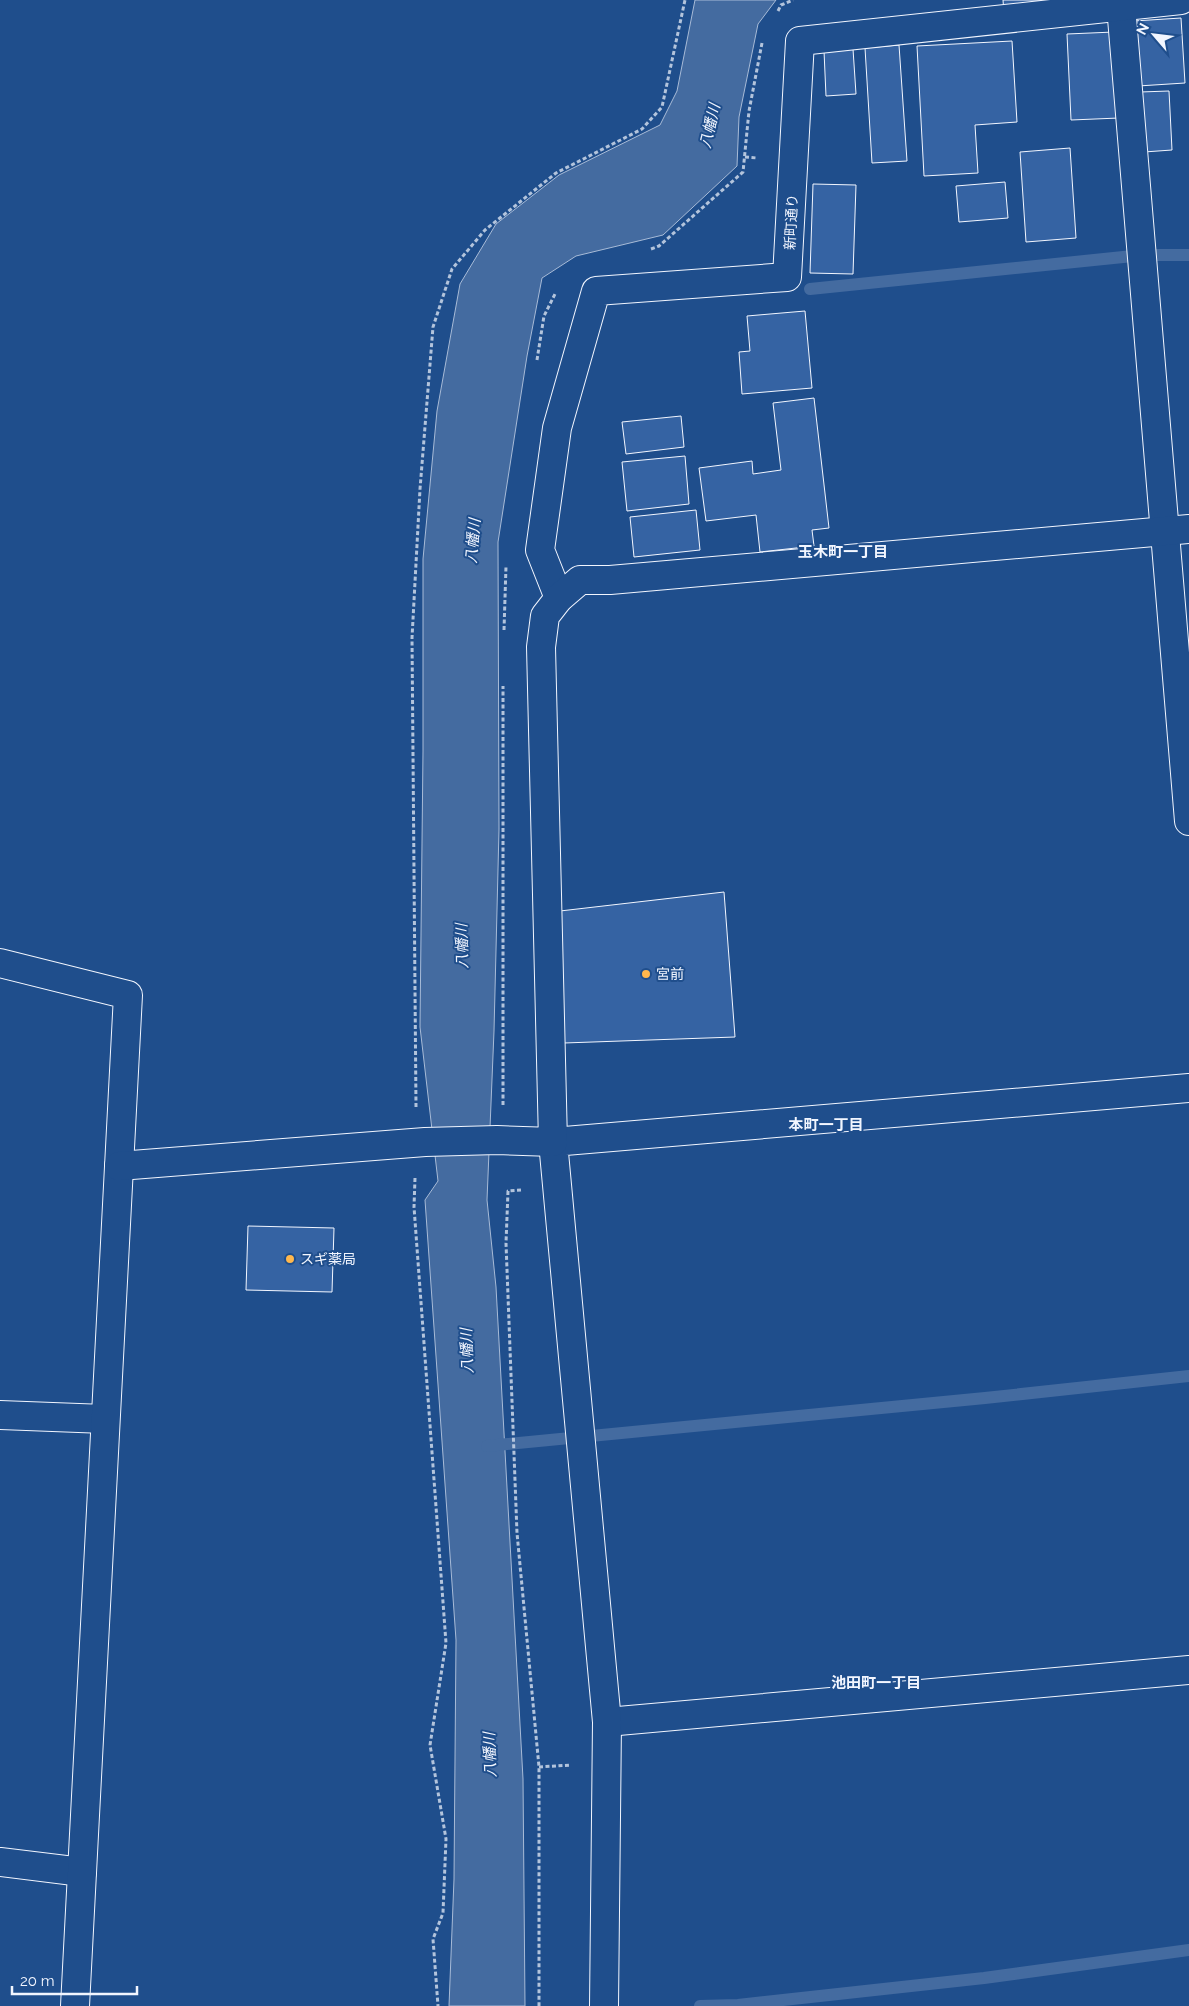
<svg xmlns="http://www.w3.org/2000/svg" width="1189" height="2006" font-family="Raleway,'Noto Sans JP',sans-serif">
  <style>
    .water { fill: #446ba0; stroke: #a8bbd7 }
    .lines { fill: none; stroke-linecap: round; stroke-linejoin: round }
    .stream { stroke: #446ba0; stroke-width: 12 }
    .building { fill: #3563a3; stroke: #f2f6ff }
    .minor-casing { stroke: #f2f6ff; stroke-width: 30 }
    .tertiary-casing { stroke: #f2f6ff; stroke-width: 30 }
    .path { stroke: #b3c4dc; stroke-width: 3; stroke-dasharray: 4 2.5; stroke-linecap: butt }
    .minor { stroke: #1f4e8c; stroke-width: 28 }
    .tertiary { stroke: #1f4e8c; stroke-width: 28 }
    .poi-dot { fill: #ffb74d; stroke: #1f4e8c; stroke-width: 2 }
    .labels { text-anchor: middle; stroke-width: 4; stroke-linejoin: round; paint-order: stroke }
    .street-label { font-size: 14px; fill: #f2f6ff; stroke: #1f4e8c }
    .poi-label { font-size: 14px; fill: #f2f6ff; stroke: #1f4e8c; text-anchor: start }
    .water-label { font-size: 15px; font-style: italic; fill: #f2f6ff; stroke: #1f4e8c }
    .neighbourhood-label { font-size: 15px; font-weight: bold; fill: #f2f6ff; stroke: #1f4e8c }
  </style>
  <rect width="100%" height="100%" fill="#1f4e8c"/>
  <path class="water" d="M695,0H776L758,24L739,117L737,166L663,235L576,256L542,278L527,356L498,542L499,829L494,1031L487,1200L496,1287L523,1779L525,2006H449L454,1879L456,1640L425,1200L438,1181L420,1027L423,751V559L437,411L460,284L496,224L559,175L660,125L677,91Z"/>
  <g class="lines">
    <g class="stream">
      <path d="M1156,255H1189"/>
      <path d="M810,289L1133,256"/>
      <path d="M487,1446L985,1398L1189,1376"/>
      <path d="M700,2006L738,2005L984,1978L1189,1950"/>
    </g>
  </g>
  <g class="building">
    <path d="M1003,0H1091L1004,14Z"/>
    <path d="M1181,18L1185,83L1138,86L1134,21Z"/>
    <path d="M1114,32L1119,118L1071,120L1067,34Z"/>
    <path d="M1012,41L1017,122L975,125L978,173L924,176L917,46Z"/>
    <path d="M899,45L907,161L872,163L865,48Z"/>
    <path d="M853,49L856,94L826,96L824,51Z"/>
    <path d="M1169,91L1172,150L1144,152L1140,92Z"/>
    <path d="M1070,148L1076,238L1026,242L1020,152Z"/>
    <path d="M1005,182L1008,218L959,222L956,186Z"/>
    <path d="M813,184L856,185L853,274L810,273Z"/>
    <path d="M805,311L812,388L742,394L739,352L750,351L747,316Z"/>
    <path d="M814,398L829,528L812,530L814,546L760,552L756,515L706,521L699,468L752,461L753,474L781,470L773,403Z"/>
    <path d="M681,416L684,447L626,454L622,422Z"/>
    <path d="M685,456L689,504L627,511L622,462Z"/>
    <path d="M696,510L700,550L634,557L630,517Z"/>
    <path d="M724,892L735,1037L564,1043L560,911Z"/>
    <path d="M248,1226L334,1228L332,1292L246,1290Z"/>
  </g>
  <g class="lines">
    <defs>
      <g id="minor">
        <path d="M1121,6L1189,821"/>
        <path d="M559,598L540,550L557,428L596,291L787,277L800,41L1181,0"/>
        <path d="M0,1415L105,1419"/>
        <path d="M607,1722L1189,1670"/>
        <path d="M0,1862L82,1872"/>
        <path d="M604,2006L607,1722L553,1142L1189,1088"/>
      </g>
      <g id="tertiary">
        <path d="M0,963L128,995L75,2006"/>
        <path d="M119,1166L425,1142L497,1140L553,1142L541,647L545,616L559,598L580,580H610L1189,529"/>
      </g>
    </defs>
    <use href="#minor" class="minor-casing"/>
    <use href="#tertiary" class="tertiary-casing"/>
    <g class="path">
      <path d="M778,11L781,5L793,0"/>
      <path d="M745,157L757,158"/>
      <path d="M651,249L659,246L743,172L749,111L762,43"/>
      <path d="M537,360L544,316L556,292"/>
      <path d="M504,630L506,566"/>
      <path d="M503,1105V686"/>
      <path d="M416,1107L412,638L420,489L433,327L452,269L485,230L556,173L642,129L662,107L685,0"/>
      <path d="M415,1178L414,1207L446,1643L430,1745L446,1839L443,1913L433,1939L438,2006"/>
      <path d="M521,1190L508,1191L506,1243L517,1533L539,1767V2006"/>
      <path d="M539,1767L571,1765"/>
    </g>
    <use href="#minor" class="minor"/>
    <use href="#tertiary" class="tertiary"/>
  </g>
  <g class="poi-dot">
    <circle cx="646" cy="974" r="5"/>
    <circle cx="290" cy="1259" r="5"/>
  </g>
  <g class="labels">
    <g class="street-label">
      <text transform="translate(791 222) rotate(-87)" y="5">新町通り</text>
    </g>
    <g class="poi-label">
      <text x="656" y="979">宮前</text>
      <text x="300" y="1264">スギ薬局</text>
    </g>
    <g class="water-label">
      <text transform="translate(710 126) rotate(-77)" y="5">八幡川</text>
      <text transform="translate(473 541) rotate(-85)" y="5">八幡川</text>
      <text transform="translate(462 946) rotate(-91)" y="5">八幡川</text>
      <text transform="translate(467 1351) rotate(-92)" y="5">八幡川</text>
      <text transform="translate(490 1755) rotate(-92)" y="5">八幡川</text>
    </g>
    <g class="neighbourhood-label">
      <text x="843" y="557">玉木町一丁目</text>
      <text x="826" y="1130">本町一丁目</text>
      <text x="876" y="1688">池田町一丁目</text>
    </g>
  </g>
  <g transform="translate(1154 35) rotate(298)" stroke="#1f4e8c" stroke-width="4" paint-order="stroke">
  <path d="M0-4L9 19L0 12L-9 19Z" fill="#f2f6ff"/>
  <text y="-8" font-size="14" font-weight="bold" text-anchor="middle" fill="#f2f6ff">N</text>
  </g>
  <path d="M12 1986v8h125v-8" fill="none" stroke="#f2f6ff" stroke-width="2.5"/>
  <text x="20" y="1986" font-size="15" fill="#f2f6ff" stroke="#1f4e8c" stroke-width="4" paint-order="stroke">20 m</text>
</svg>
